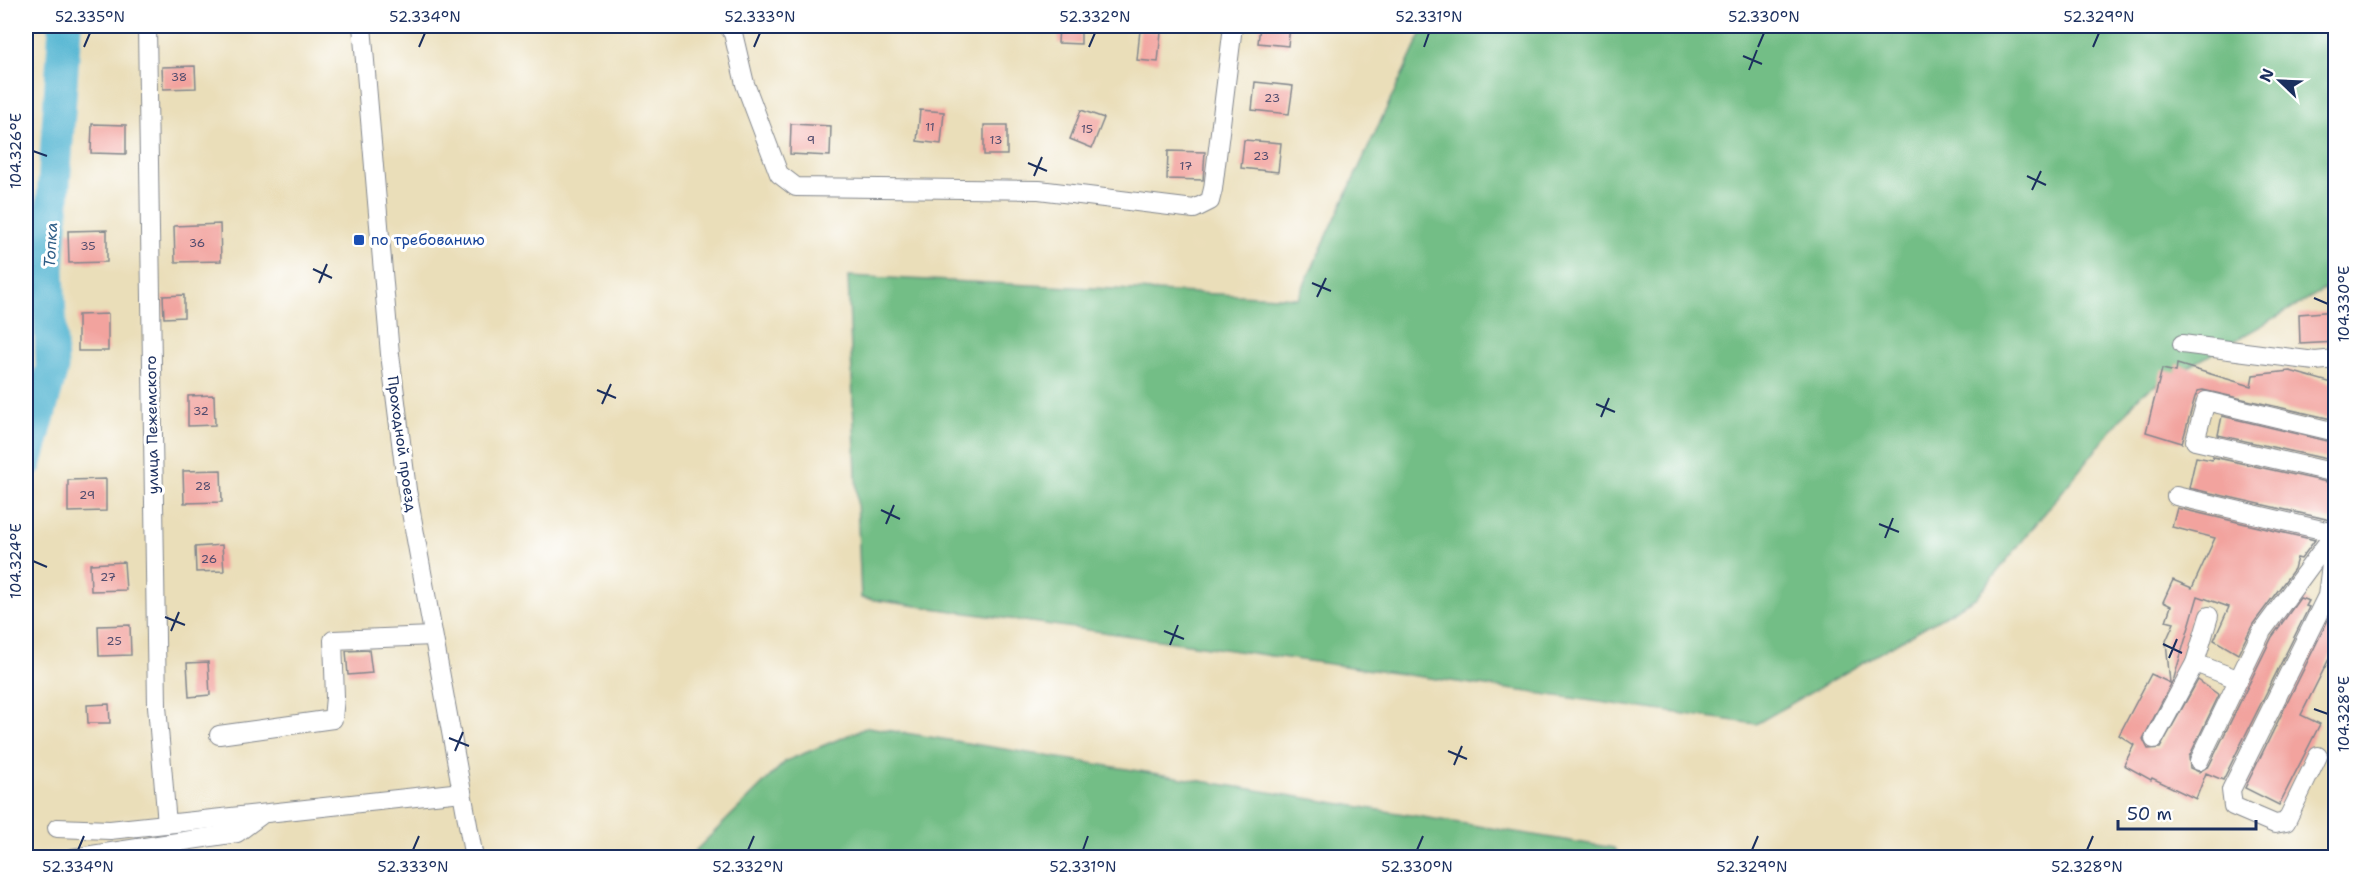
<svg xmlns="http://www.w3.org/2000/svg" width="2361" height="883" font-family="'Shantell Sans',sans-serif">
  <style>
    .forest { fill: #73be86; stroke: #477672; stroke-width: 1.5 }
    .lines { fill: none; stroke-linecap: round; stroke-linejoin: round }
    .river { stroke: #53b5d2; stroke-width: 33 }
    .building { fill: #f2a39e }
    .minor-casing { stroke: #82868c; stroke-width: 20 }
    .minor { stroke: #fff; stroke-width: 18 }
    .ticks { fill: none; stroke: #1b2f5e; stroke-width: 2 }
    .transit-dot { fill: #1a4fb4; stroke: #fff; stroke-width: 2 }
    .labels { text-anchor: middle; stroke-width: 6; stroke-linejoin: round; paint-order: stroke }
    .number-label { font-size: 12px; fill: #514c6e }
    .transit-label { font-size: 15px; fill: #164399; stroke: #fff; text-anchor: start }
    .street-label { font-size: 15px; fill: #1b2f5e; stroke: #fff }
    .water-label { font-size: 16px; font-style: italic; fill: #2f5e87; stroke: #fff }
    .neatline { fill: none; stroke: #1b2f5e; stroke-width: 2 }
    .ticks-label { font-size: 15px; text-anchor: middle; fill: #1b2f5e }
  </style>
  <rect width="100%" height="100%" fill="#fff"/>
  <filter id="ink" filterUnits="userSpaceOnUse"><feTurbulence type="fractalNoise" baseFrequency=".0167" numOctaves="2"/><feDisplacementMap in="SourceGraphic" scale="12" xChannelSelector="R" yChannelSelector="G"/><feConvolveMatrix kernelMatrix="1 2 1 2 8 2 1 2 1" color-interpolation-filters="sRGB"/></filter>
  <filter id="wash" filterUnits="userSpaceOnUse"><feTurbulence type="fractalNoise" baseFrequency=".008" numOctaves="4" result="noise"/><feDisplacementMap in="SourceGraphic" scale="24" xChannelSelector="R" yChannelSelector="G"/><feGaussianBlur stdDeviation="1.35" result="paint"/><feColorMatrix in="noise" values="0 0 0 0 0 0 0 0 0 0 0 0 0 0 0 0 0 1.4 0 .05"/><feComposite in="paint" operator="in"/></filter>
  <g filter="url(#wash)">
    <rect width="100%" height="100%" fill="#eadeb9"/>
    <g class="forest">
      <path d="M1425,26H2335L2336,264L2327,288L2141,394L1977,597L1756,724L861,598L848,276L1298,298Z"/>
      <path d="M868,727L1614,848L1622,857H689L786,761Z"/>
    </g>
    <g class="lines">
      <path class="river" d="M26,462L52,368L48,270L65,26"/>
    </g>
    <g id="blocks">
      <g class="building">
        <path d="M1059,26H1081V44L1058,43Z"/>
        <path d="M1260,26H1290L1288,46L1258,43Z"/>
        <path d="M1140,30L1161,32L1158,62L1137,60Z"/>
        <path d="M195,66L196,88L163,89L162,67Z"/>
        <path d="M1255,82L1293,86L1289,114L1252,110Z"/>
        <path d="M920,110L944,112L941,144L917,141Z"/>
        <path d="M1081,110L1104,118L1092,148L1070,139Z"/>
        <path d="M92,124L126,125V154L91,153Z"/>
        <path d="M791,124L831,126L830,156L790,154Z"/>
        <rect x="984" y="125" width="23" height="30"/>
        <path d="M1244,140L1281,143L1278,172L1241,168Z"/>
        <path d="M1168,151L1205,152L1203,180L1167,179Z"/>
        <path d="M220,224L221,261L175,262L174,226Z"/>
        <path d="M107,230V262L69,263L68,231Z"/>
        <path d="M184,295V317L164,318L163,296Z"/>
        <path d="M2336,311V342L2300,344L2299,314Z"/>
        <path d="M108,314V351H78V315Z"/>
        <path d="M2177,364L2251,386L2253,375L2290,371L2336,384V420L2203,390L2198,391L2195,397L2182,443L2146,432L2162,369L2176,372Z"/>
        <path d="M214,395L215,425L188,426V396Z"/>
        <path d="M2222,416L2336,443V461L2218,435Z"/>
        <path d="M2196,457L2212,460L2213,457L2336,484L2335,521L2189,488Z"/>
        <path d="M221,470L222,502L184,503L183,471Z"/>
        <path d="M106,479V511L68,512V480Z"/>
        <path d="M2177,508L2315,540L2301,559L2297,558L2294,569L2253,624L2238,654L2214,640L2229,607L2198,596L2174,678L2143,739L2148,749L2160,748L2198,680L2219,695L2189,757L2190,768L2199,772L2209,766L2272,637L2300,598L2309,601L2306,606L2309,607L2223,780L2206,773L2196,799L2152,778L2151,780L2124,765L2134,745L2119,735L2151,674L2170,683L2166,641L2174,623L2166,621L2171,606L2163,602L2173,580L2192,588L2215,538L2172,527Z"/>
        <path d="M222,545L224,571L196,572L195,547Z"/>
        <path d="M124,562L126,590L91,591L90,564Z"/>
        <path d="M2329,618L2336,621V657L2331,655L2301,715L2320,724L2279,805L2245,788Z"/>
        <path d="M130,625L131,655L99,656L98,626Z"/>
        <path d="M369,650L372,673L348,675L346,651Z"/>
        <path d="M208,662L210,695L189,697L187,663Z"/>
        <path d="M109,704L110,723H88L87,705Z"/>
      </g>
    </g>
  </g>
  <g filter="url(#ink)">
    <use href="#blocks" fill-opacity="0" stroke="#82868c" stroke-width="1.5"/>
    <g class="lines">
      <defs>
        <g id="minor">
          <path d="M147,26L157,706L167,824"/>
          <path d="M362,26L390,354L407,490L474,858"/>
          <path d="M728,26L733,33L745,84L779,174L796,187L1039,190L1194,209L1210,201L1213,189L1233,26"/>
          <path d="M2182,344L2315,361L2336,359"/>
          <path d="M2336,432L2206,401L2195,441L2336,473"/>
          <path d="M2176,496L2335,533L2327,596L2231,790L2233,806L2275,824L2286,822L2318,756"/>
          <path d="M2195,663L2237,679"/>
          <path d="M219,735L333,719L335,697L333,640L433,636"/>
          <path d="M2154,739L2195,663L2209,616"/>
          <path d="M2199,761L2262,631L2334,534"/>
          <path d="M57,828L110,830L462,792"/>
          <path d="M72,858L237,833L260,816"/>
        </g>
      </defs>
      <use href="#minor" class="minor-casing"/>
      <use href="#minor" class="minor"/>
    </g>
  </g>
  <path class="ticks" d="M84,47L90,33M419,47L425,33M754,47L760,33M1089,47L1095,33M1424,47L1429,33M1758,47L1764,33M2093,47L2099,33M1743,56L1762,64M1749,70L1757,50M33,151L47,156M1028,163L1047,171M1034,176L1042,157M2027,176L2046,185M2032,190L2041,171M313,269L332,278M319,283L327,264M1312,283L1331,291M1317,297L1326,278M2314,298L2328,304M597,390L616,398M602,404L611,384M1596,404L1615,412M1601,417L1609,398M881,510L900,519M886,524L894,505M1879,524L1899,532M1885,538L1893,518M33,561L47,567M165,617L185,625M171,631L179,612M1164,631L1184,639M2163,644L2182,653M1170,645L1178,625M2169,658L2177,639M2314,709L2328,714M449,738L469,746M455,751L463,732M1448,751L1467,759M1454,765L1462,746M78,850L84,836M413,850L419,836M748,850L754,836M1083,850L1088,836M1417,850L1423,836M1752,850L1758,836M2087,850L2093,836"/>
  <rect class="transit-dot" x="353" y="234" width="12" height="12" rx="3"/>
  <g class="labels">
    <g class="number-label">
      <text x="179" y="81">38</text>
      <text x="1272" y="102">23</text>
      <text x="930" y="131">11</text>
      <text x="1087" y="133">15</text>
      <text x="811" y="144">9</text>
      <text x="996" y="144">13</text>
      <text x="1261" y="160">23</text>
      <text x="1186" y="170">17</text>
      <text x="197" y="247">36</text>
      <text x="88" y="250">35</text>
      <text x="201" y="415">32</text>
      <text x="203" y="490">28</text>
      <text x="87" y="499">29</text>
      <text x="209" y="563">26</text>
      <text x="108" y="581">27</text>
      <text x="114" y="645">25</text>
    </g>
    <g class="transit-label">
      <text x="371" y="245">по требованию</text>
    </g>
    <g class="street-label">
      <text transform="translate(152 425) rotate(-91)" y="5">улица Пежемского</text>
      <text transform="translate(402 444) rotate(82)" y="5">Проходной проезд</text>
    </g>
    <g class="water-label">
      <text transform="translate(50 245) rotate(-87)" y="6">Топка</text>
    </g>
  </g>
  <rect width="2361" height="883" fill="none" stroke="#fff" stroke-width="66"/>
  <g transform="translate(2280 81) rotate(293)" stroke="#ffffff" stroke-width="4.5" paint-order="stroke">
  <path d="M0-4.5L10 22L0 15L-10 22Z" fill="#1b2f5e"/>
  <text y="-9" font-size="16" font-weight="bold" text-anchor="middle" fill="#1b2f5e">N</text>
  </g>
  <path d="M2118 820v9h138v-9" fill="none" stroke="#1b2f5e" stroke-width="3"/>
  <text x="2127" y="820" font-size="18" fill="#1b2f5e" stroke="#ffffff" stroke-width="4.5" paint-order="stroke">50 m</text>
  <rect x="33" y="33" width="2295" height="817" class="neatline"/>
  <g class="ticks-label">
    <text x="90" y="22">52.335°N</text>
    <text x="425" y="22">52.334°N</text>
    <text x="760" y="22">52.333°N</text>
    <text x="1095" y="22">52.332°N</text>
    <text x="1429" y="22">52.331°N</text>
    <text x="1764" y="22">52.330°N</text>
    <text x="2099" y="22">52.329°N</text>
    <text transform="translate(16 151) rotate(-90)" y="5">104.326°E</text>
    <text transform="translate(2344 304) rotate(-90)" y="5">104.330°E</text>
    <text transform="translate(16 561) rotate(-90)" y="5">104.324°E</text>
    <text transform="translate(2344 714) rotate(-90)" y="5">104.328°E</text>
    <text x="78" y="872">52.334°N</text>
    <text x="413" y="872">52.333°N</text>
    <text x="748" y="872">52.332°N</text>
    <text x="1083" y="872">52.331°N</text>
    <text x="1417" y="872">52.330°N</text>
    <text x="1752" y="872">52.329°N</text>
    <text x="2087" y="872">52.328°N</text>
  </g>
</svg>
